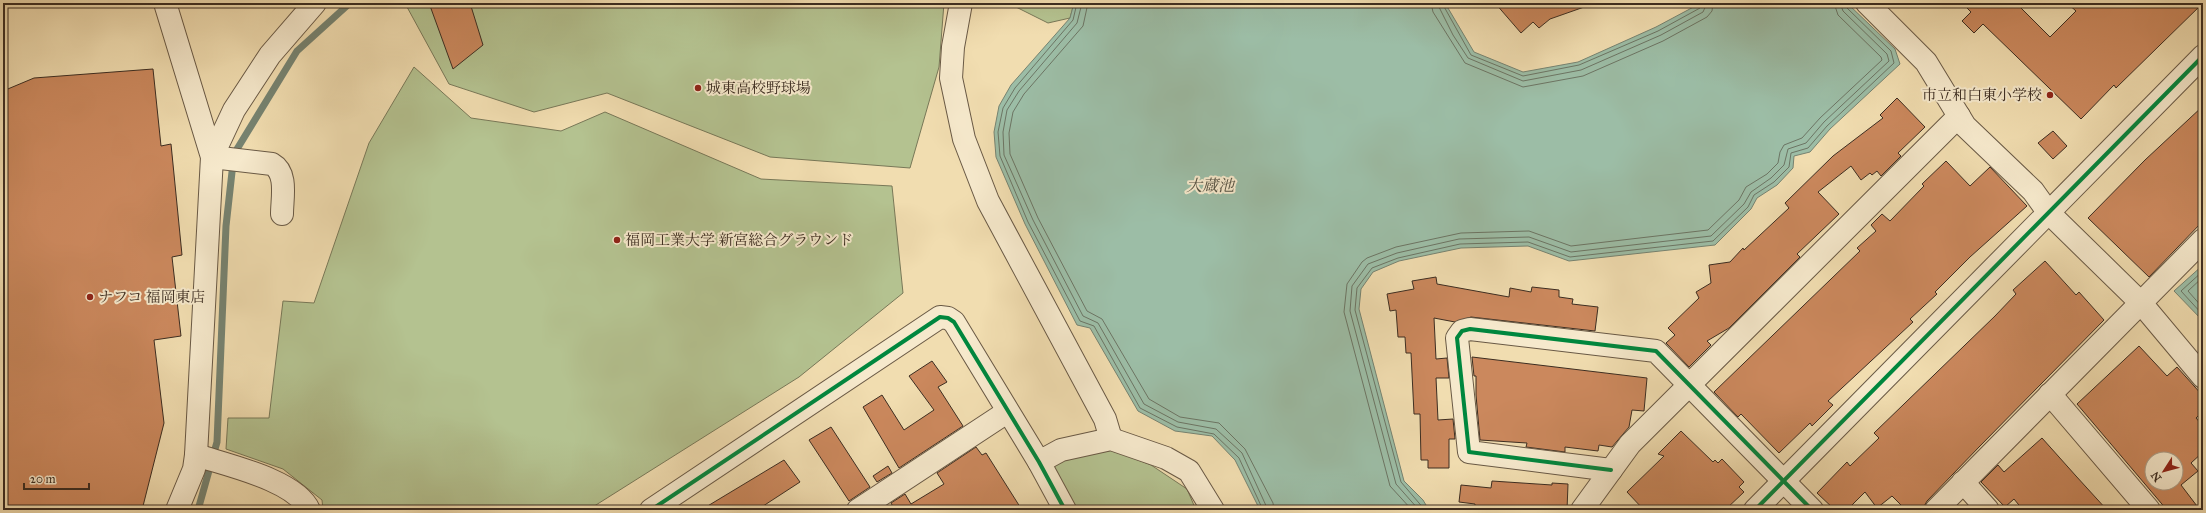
<svg xmlns="http://www.w3.org/2000/svg" width="2206" height="513" font-family="'IM FELL Great Primer','Noto Serif JP',serif">
  <style>
    .green { fill: #b4c290; stroke: #787858 }
    .water { fill: #9cbda6; stroke: #768371 }
    .lines { fill: none; stroke-linecap: round; stroke-linejoin: round }
    .shore { stroke: #6c7564; stroke-width: 1 }
    .stream { stroke: #768371; stroke-width: 7 }
    .building { fill: #cb885d; stroke: #3c2d21; fill-rule: evenodd }
    .minor-casing { stroke: #695945; stroke-width: 24 }
    .tertiary-casing { stroke: #695945; stroke-width: 24 }
    .minor { stroke: #f6e9cc; stroke-width: 22 }
    .tertiary { stroke: #f6e9cc; stroke-width: 22 }
    .cycleway-casing { stroke: #f6e9cc; stroke-width: 6 }
    .cycleway { stroke: #00873e; stroke-width: 4 }
    .poi-dot { fill: #8f2418; stroke: #f6e9cc; stroke-width: 1.5 }
    .labels { text-anchor: middle; stroke-width: 4; stroke-linejoin: round; paint-order: stroke }
    .poi-label { font-size: 15px; fill: #3c2d21; stroke: #f6e9cc; text-anchor: start }
    .water-label { font-size: 16px; font-style: italic; fill: #545142; stroke: #f6e9cc }
  </style>
  <rect width="100%" height="100%" fill="#f1ddb0"/>
  <filter id="stains"><feTurbulence type="fractalNoise" baseFrequency=".005" numOctaves="4"/><feColorMatrix values="0 0 0 0 .2 0 0 0 0 .09 0 0 0 0 .02 0 0 0 .5 -.17"/></filter>
  <radialGradient id="worn" r=".72"><stop offset=".6" stop-color="#630" stop-opacity="0"/><stop offset="1" stop-color="#630" stop-opacity=".3"/></radialGradient>
  <g class="green">
    <path d="M410,3H944L939,67L910,168L770,157L607,93L534,112L449,84L407,7Z"/>
    <path d="M1008,3H1074L1070,18L1048,23Z"/>
    <path d="M414,67L471,118L561,131L605,112L761,179L892,186L903,293L799,377L588,510H323L322,500L283,469L226,449L228,418H269L283,301L314,303L369,143Z"/>
    <path d="M1114,450L1151,465L1187,489L1196,510H1075L1049,465L1069,456Z"/>
  </g>
  <g class="water">
    <path d="M1074,3H1445L1474,52L1523,72L1578,62L1656,27L1701,3H1847L1895,49L1900,64L1830,129L1810,152L1794,156L1793,168L1777,185L1757,198L1751,209L1715,245L1569,261L1528,246L1461,248L1399,261L1373,272L1361,289L1359,309L1404,481L1423,500L1429,510H1260L1235,460L1212,436L1175,431L1138,411L1090,328L1077,325L1025,224L996,157L994,132L999,106L1011,85L1070,18Z"/>
    <path d="M2203,265V321L2174,291Z"/>
  </g>
  <g class="lines">
    <g class="shore">
      <path d="M1077,3L1073,20L1015,88L1003,108L998,132L1000,156L1028,222L1080,321L1094,326L1140,408L1177,427L1214,434L1239,458L1263,510"/>
      <path d="M1082,3L1077,23L1019,91L1007,110L1003,132L1004,155L1033,220L1083,316L1098,323L1144,404L1178,422L1216,429L1242,453L1268,510"/>
      <path d="M1088,3L1083,26L1024,94L1013,112L1009,133L1010,154L1038,218L1087,311L1102,319L1149,399L1180,417L1219,423L1245,449L1273,503L1274,510"/>
      <path d="M1431,3L1433,12L1465,63L1523,87L1583,76L1663,41L1707,17L1712,11L1713,3"/>
      <path d="M1437,3L1453,35L1468,58L1523,81L1581,70L1661,35L1703,12L1707,3"/>
      <path d="M1442,3L1471,55L1523,76L1579,65L1658,31L1700,8L1702,3"/>
      <path d="M2203,271L2181,291L2203,315"/>
      <path d="M2203,277L2188,291L2203,308"/>
      <path d="M1412,510L1390,486L1344,312L1347,284L1362,262L1367,258L1396,247L1461,233L1529,231L1571,246L1708,230L1739,200L1746,187L1767,174L1778,163L1780,152L1784,145L1802,138L1820,118L1882,60L1881,57L1838,15L1834,3"/>
      <path d="M1419,510L1396,484L1350,311L1352,286L1368,264L1397,253L1459,239L1529,237L1571,252L1711,236L1744,204L1751,192L1771,178L1784,165L1788,149L1806,143L1824,122L1889,61L1887,54L1843,11L1840,3"/>
      <path d="M1425,510L1401,482L1355,310L1357,288L1372,268L1398,258L1460,244L1528,242L1570,257L1713,241L1748,207L1754,195L1774,182L1789,167L1791,153L1808,148L1827,126L1894,63L1891,51L1846,7L1845,3"/>
    </g>
    <path class="stream" d="M198,510L217,442L226,226L234,154L297,51L350,3"/>
  </g>
  <g class="building">
    <path d="M429,3H470L483,45L453,69Z"/>
    <path d="M1495,3H1586L1587,6L1550,19L1539,28L1533,22L1521,33Z"/>
    <path d="M1962,3H2016L2050,37L2076,11L2067,3H2203L2116,88L2114,85L2081,119L1983,24L1974,33L1962,21L1971,12Z"/>
    <path d="M153,69L161,146L171,144L182,255L172,257L181,336L154,340L164,423L142,510H3V91L34,78Z"/>
    <path d="M1897,98L1925,127L1898,153L1901,156L1881,176L1877,171L1872,175L1870,173L1861,180L1851,166L1818,192L1839,214L1797,254L1800,257L1729,328L1707,341L1711,345L1689,367L1666,343L1675,335L1668,328L1699,298L1696,292L1711,283L1709,265L1730,262L1743,248L1744,250L1789,208L1785,203L1833,156L1883,118L1880,115Z"/>
    <path d="M2203,106V221L2149,277L2088,218L2145,160Z"/>
    <path d="M2053,131L2067,146L2053,159L2038,143Z"/>
    <path d="M1946,161L1970,186L1990,167L2027,206L1970,257L1935,292L1937,294L1910,319L1913,322L1828,401L1833,405L1812,426L1810,423L1779,453L1741,414L1738,417L1714,392L1860,251L1857,248L1876,231L1871,225L1882,214L1890,221L1924,186L1922,184Z"/>
    <path d="M2045,261L2076,295L2079,292L2104,320L1979,447L1927,501L1922,510H1906L1892,496L1877,508L1865,492L1847,510H1835L1817,493L1847,462L1850,466L1879,438L1874,433L1995,316L2016,294L2013,290Z"/>
    <path d="M1436,277L1437,284L1509,297L1510,288L1531,292L1532,287L1559,290V297L1573,299L1572,304L1598,307L1595,331L1471,317L1455,322L1434,318L1436,359L1447,358L1449,378H1436L1438,420L1453,419L1455,439H1449V468H1428V460H1421L1420,414H1414L1411,353H1406L1405,337H1398L1396,310L1390,311L1387,294L1414,289L1412,281Z"/>
    <path d="M2139,346L2167,376L2177,367L2203,396V411L2196,418L2203,426V452L2191,463L2198,471L2181,485L2200,510H2167L2077,404ZM2152,459H2176V483H2152Z"/>
    <path d="M1472,357L1647,378L1644,411L1632,410L1629,427L1612,447L1599,445L1598,451L1565,447V452L1526,447L1527,443L1480,440L1476,395V376H1474Z"/>
    <path d="M932,361L947,382L938,387L963,426L899,468L863,407L882,395L904,430L934,410L909,376Z"/>
    <path d="M831,427L870,487L849,501L809,440Z"/>
    <path d="M1681,431L1713,462L1715,460L1718,463L1722,459L1744,482L1739,487L1744,492L1725,510H1644L1627,492L1664,456L1658,454Z"/>
    <path d="M2042,438L2076,476L2107,510H2023L2014,499L2005,507L1981,482L1998,465L2004,472Z"/>
    <path d="M976,447L982,455L986,453L1022,510H895L891,503L905,494L911,504L944,484L937,473Z"/>
    <path d="M784,460L800,482L757,510H701Z"/>
    <path d="M888,466L892,473L877,482L873,476Z"/>
    <path d="M1492,481L1552,485V483L1568,484L1567,510H1475V504L1459,502L1461,485L1491,488Z"/>
  </g>
  <g class="lines">
    <defs>
      <g id="minor">
        <path d="M165,3L212,157L196,455L194,469L177,510"/>
        <path d="M961,3L953,47L951,78L964,139L988,201L1105,419L1111,439"/>
        <path d="M1867,3L1926,62L1965,126L2033,191L2048,212"/>
        <path d="M212,157L234,110L270,55L315,3"/>
        <path d="M212,157L272,164C288,173 282,198 282,214"/>
        <path d="M2050,394L2149,510"/>
        <path d="M196,455C226,465 296,480 309,510"/>
        <path d="M1039,462L1061,450L1111,439L1166,458L1189,471L1213,510"/>
        <path d="M1611,470L1469,452L1457,338L1462,331L1470,329L1656,351L1812,510"/>
        <path d="M1963,482L1988,510"/>
        <path d="M651,510L940,317L948,318L954,322L1039,462L1065,510"/>
        <path d="M858,510L1007,412"/>
        <path d="M1582,510L1630,444L1959,116"/>
        <path d="M1936,510L2203,240"/>
      </g>
      <g id="tertiary">
        <path d="M2048,212L2141,303L2203,377"/>
        <path d="M1755,510L2203,56"/>
      </g>
    </defs>
    <use href="#minor" class="minor-casing"/>
    <use href="#tertiary" class="tertiary-casing"/>
    <use href="#minor" class="minor"/>
    <use href="#tertiary" class="tertiary"/>
    <defs>
      <g id="cycleway">
        <path d="M1611,470L1469,452L1457,338L1462,331L1470,329L1656,351L1812,510"/>
        <path d="M651,510L940,317L948,318L954,322L1039,462L1065,510"/>
        <path d="M1755,510L2203,56"/>
      </g>
    </defs>
    <use href="#cycleway" class="cycleway-casing"/>
    <use href="#cycleway" class="cycleway"/>
  </g>
  <g class="poi-dot">
    <circle cx="698" cy="88" r="4"/>
    <circle cx="2050" cy="95" r="4"/>
    <circle cx="617" cy="240" r="4"/>
    <circle cx="90" cy="297" r="4"/>
  </g>
  <g class="labels">
    <g class="poi-label">
      <text x="706" y="93">城東高校野球場</text>
      <text x="2042" y="100" text-anchor="end">市立和白東小学校</text>
      <text x="625" y="245">福岡工業大学 新宮総合グラウンド</text>
      <text x="98" y="302">ナフコ 福岡東店</text>
    </g>
    <g class="water-label">
      <text x="1210" y="191">大蔵池</text>
    </g>
  </g>
  <rect width="2206" height="513" fill="none" stroke="#f1ddb0" stroke-width="16"/>
  <rect x="4" y="4" width="2198" height="505" fill="none" stroke="#3c2d21" stroke-width="2"/>
  <rect x="8" y="8" width="2190" height="497" fill="none" stroke="#3c2d21"/>
  <g transform="translate(2164 471) rotate(234)"><circle r="19" fill="#f6e9cc" stroke="#ac9e88"/>
  <path d="M0-3L7 15L0 10L-7 15Z" fill="#8f2418"/>
  <text y="-6" font-size="11" font-weight="bold" text-anchor="middle" fill="#3c2d21">N</text>
  </g>
  <path d="M24 483v6h65v-6" fill="none" stroke="#3c2d21" stroke-width="2"/>
  <text x="30" y="483" font-size="12" fill="#3c2d21" stroke="#f6e9cc" stroke-width="3" paint-order="stroke">20 m</text>
  <rect width="100%" height="100%" filter="url(#stains)"/>
  <rect width="100%" height="100%" fill="url(#worn)"/>
</svg>
